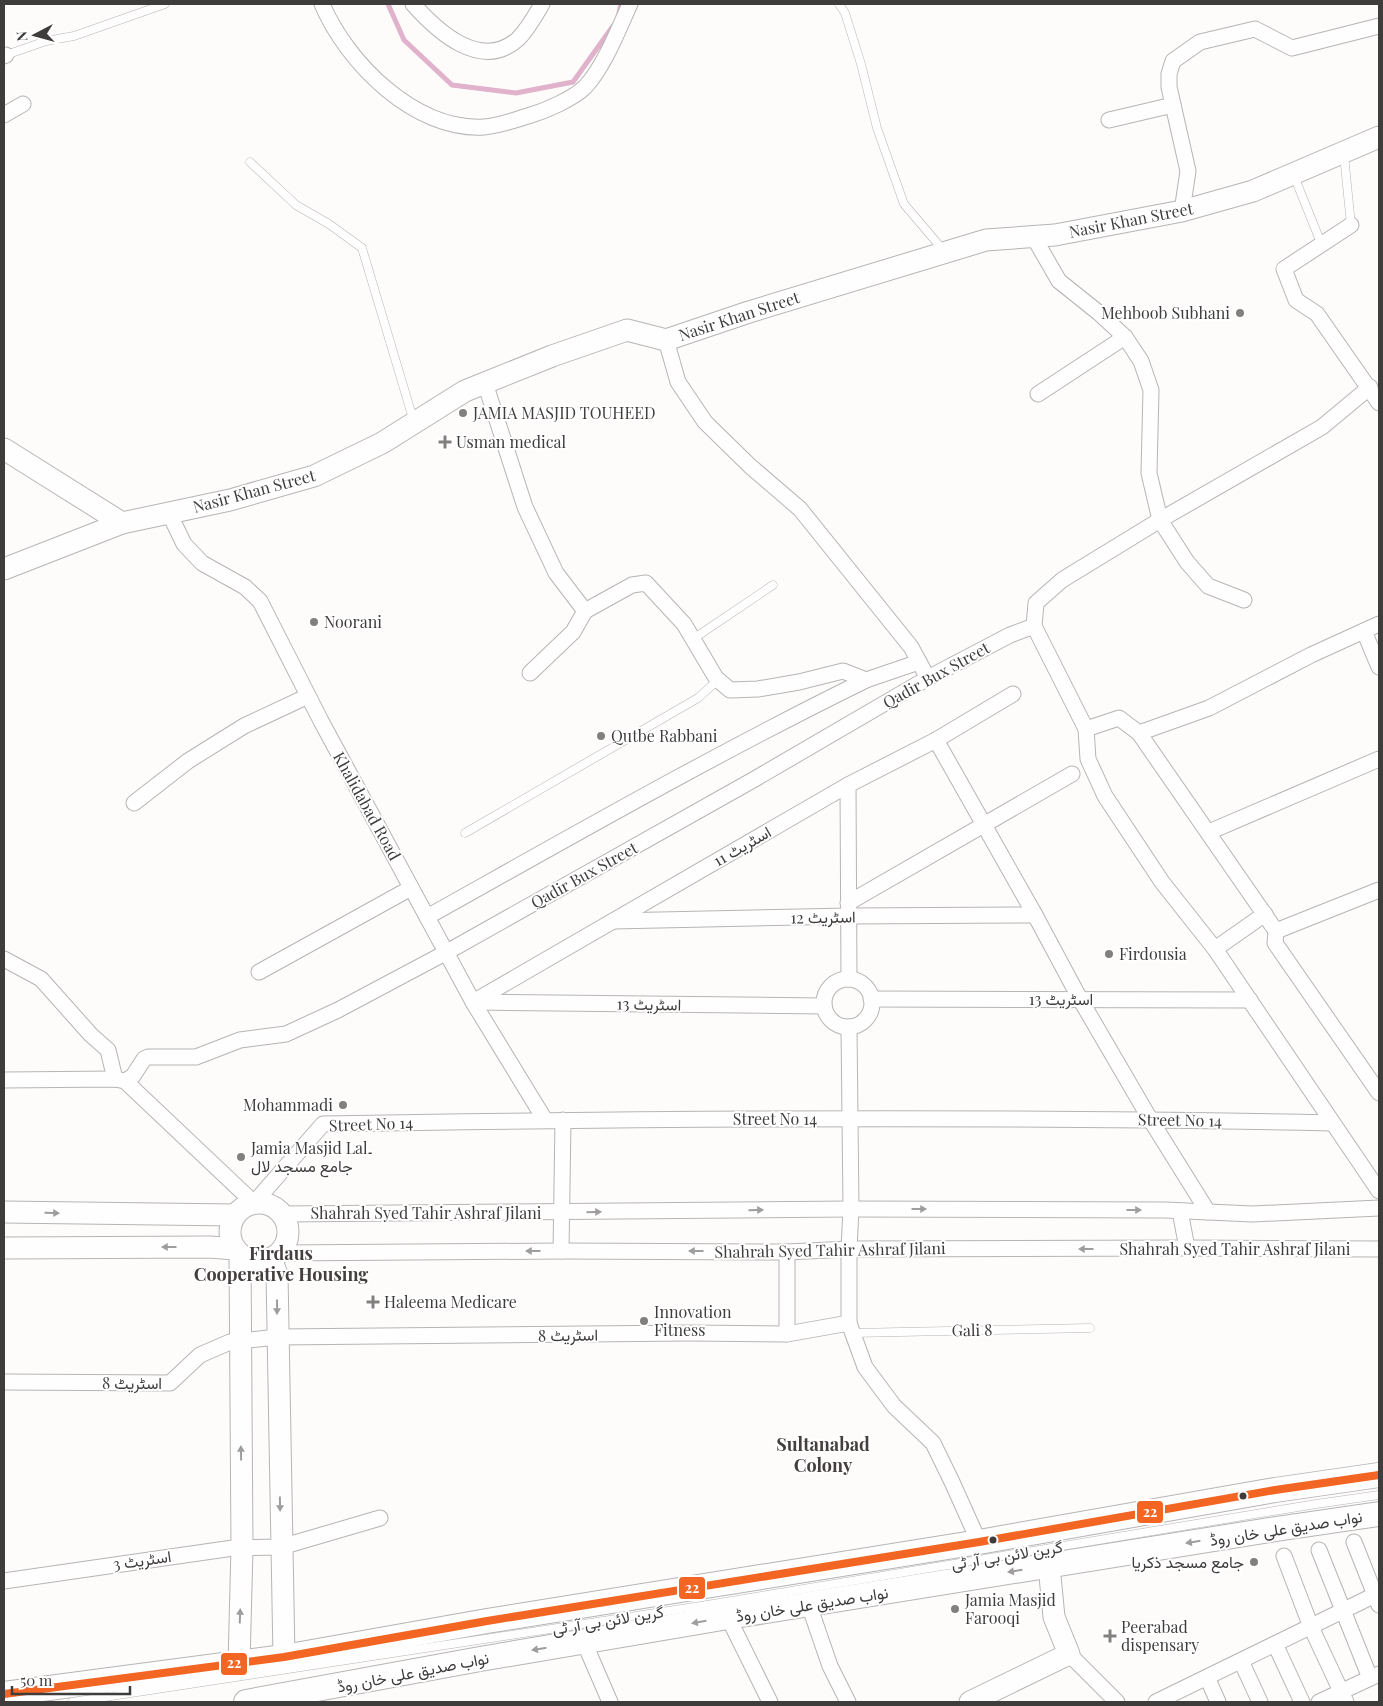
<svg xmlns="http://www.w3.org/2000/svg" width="1383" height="1706" font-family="'Playfair Display',Vazirmatn,serif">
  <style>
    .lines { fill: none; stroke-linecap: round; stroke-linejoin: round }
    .stream { stroke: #e0b2cb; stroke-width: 5 }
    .lane-casing { stroke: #b6b4b4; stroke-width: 9 }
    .street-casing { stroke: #b6b4b4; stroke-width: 17 }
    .secondary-casing { stroke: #b6b4b4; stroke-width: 23 }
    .primary-casing { stroke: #b6b4b4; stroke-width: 26 }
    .lane { stroke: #fffefe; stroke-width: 8 }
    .street { stroke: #fffefe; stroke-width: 15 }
    .secondary { stroke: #fffefe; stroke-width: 21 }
    .primary { stroke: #fffefe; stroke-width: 24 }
    .bus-1-casing { stroke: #fff; stroke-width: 11 }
    .bus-1 { stroke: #f26522; stroke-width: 8 }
    .oneway { fill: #9f9d9d }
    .poi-dot { fill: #827f7f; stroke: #fff; stroke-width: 2 }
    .bus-dot { fill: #3f3c3c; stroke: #fff; stroke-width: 2 }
    .labels { text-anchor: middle; stroke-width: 4; stroke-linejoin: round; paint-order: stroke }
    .street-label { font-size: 16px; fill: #3f3c3c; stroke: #fff }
    .poi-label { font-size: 16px; fill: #3f3c3c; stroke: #fff; text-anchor: start }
    .neighbourhood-label { font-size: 18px; font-weight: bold; fill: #453e3e; stroke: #fff }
    .line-badge { stroke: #fff; stroke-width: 2 }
    .badge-label { font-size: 14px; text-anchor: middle; font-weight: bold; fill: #fff }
  </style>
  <rect width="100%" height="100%" fill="#fefbfb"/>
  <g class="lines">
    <g class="stream">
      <path d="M388,4L404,40L452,85L516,93L573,82L613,26"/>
      <path d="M619,13L621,4"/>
    </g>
    <defs>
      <g id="lane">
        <path d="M839,4L845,13L861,64L877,128L904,204L944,251"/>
        <path d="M6,55L46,41L74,36L165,4"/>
        <path d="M1344,155L1351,225"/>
        <path d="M250,162L296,205L329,224L362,248L414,422"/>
        <path d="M1294,176L1321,243"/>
        <path d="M693,639L773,585"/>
        <path d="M465,833L698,698L718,680"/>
        <path d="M853,1333L1090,1328"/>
        <path d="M72,1702L701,1606L1316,1504L1379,1495"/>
      </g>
      <g id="street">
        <path d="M322,4C347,63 415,131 484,127C499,126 514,120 528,116C545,111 573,99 585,87C604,67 619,28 630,4"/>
        <path d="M413,4C437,31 481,72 518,39C528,29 535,16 542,4"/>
        <path d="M4,56L6,55"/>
        <path d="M4,115L23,104"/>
        <path d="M1109,120L1173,105"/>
        <path d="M1182,211L1188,171L1169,87V74L1173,61L1200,42L1255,29L1292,48L1379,26"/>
        <path d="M1351,225L1284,269L1296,300L1317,314L1379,403"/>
        <path d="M1033,236L1059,281L1099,313L1125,337L1141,361L1151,390L1149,473L1160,520L1187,562L1208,586L1244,600"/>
        <path d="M666,340L678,382L705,422L750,466L800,509L911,647L924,671"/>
        <path d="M485,383L525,507L556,573L585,611L632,585L646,583L684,624L716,678L730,690L758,689L799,682L843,671L866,680L919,662"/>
        <path d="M1370,387L1322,427L1160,520L1062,580L1036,603L1034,626L1086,729L1119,718L1139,733L1276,931L1379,890"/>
        <path d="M1038,394L1125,337"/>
        <path d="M169,513L184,544L202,563L245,587L260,601L321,721L473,1002L545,1120"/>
        <path d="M1364,631L1379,667"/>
        <path d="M530,673L573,632L585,611"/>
        <path d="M1086,729L1088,759L1105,796L1162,882L1215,949L1379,1191"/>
        <path d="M1139,733L1209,708L1311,655L1379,624"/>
        <path d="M936,740L1035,915L1080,999L1150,1119L1208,1212"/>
        <path d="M848,785L849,979"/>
        <path d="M134,803L188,761L244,726L308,696"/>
        <path d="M1209,832L1379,759"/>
        <path d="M848,903L1072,774"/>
        <path d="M427,917C572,836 717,753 866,680"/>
        <path d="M613,921L848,916L1035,915"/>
        <path d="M1276,931L1275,943L1379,1093"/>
        <path d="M1215,949L1265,914"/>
        <path d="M4,959L41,979L91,1035L108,1050L115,1079"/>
        <path d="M259,972L411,888"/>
        <circle cx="848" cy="1003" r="24"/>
        <path d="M871,999L1250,1000"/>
        <path d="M473,1002L848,785L936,740L1013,694"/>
        <path d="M475,1002L824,1006"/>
        <path d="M4,1080L115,1079L125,1081L254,1203L323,1124C659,1118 996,1116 1332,1123"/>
        <path d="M125,1081L133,1076L144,1059L148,1057H196L240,1040L286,1034L338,1010L447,952L753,780L928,678L1010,635L1034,626"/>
        <path d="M1180,1211L1187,1248"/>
        <path d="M282,1214L851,1209L1165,1210L1252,1214L1379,1208"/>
        <path d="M561,1251L563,1120"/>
        <path d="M787,1252V1334"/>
        <path d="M280,1253L561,1251L787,1252L849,1249L1187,1248L1379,1249"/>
        <path d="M849,1323L865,1367L894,1406L933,1443L952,1482L979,1542"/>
        <path d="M4,1382L170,1383L200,1355L230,1342L277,1337L689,1333L787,1334L849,1323V1249L851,1209L849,1027"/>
        <path d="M1354,1542L1379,1605"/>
        <path d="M1319,1550L1370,1678"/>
        <path d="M1284,1556L1311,1627L1346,1702"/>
        <path d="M4,1581L233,1548L281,1547L380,1518"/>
        <path d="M809,1605L830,1666L848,1702"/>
        <path d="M728,1617L770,1702"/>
        <path d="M584,1642L610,1702"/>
        <path d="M1275,1644L1302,1702"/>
        <path d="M1069,1654L1117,1702"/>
        <path d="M1241,1661L1260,1702"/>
        <path d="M1207,1677L1218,1702"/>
        <path d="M1156,1702L1379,1593"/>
        <path d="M1319,1702L1379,1674"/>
      </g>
      <g id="secondary">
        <path d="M4,449L122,523"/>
        <path d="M4,569L122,523L230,500L314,476L382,443L465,391L552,356L627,330L666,340L749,312L986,240L1055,235L1182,211L1253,191L1379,137"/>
        <circle cx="259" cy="1232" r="29"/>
        <path d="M4,1212L234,1215"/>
        <path d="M4,1248L210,1247L235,1249"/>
        <path d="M271,1259L277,1274L284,1657"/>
        <path d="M239,1664L242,1548L240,1255"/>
        <path d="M970,1702L1069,1654L1054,1617L1049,1566"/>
      </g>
      <g id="primary">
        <path d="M4,1694L284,1657L487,1621L979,1542L1275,1490L1379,1475"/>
        <path d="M246,1702L480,1659L728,1617L1276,1529L1379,1514"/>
      </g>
    </defs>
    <use href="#lane" class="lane-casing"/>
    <use href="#street" class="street-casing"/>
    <use href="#secondary" class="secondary-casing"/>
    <use href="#primary" class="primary-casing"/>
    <use href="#lane" class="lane"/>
    <use href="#street" class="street"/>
    <use href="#secondary" class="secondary"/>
    <use href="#primary" class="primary"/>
    <defs>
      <path id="bus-1" d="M4,1694L284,1657L487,1621L979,1542L1275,1490L1379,1475"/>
    </defs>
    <use href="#bus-1" class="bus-1-casing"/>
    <use href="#bus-1" class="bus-1"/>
  </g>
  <defs><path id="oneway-solid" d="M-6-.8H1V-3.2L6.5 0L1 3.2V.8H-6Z" transform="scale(1.25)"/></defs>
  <g class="oneway">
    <use href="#oneway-solid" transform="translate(919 1209)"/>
    <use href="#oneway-solid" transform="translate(756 1210) rotate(-1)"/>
    <use href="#oneway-solid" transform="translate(1134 1210)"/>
    <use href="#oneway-solid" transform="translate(594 1212) rotate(-1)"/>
    <use href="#oneway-solid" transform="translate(52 1213) rotate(1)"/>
    <use href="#oneway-solid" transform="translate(169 1247) rotate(180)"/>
    <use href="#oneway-solid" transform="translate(1086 1249) rotate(180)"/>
    <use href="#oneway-solid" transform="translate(533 1251) rotate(180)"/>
    <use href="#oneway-solid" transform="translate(696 1251) rotate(-180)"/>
    <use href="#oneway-solid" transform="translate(277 1307) rotate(90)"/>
    <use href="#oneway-solid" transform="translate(241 1453) rotate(-91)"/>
    <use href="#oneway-solid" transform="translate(280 1504) rotate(89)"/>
    <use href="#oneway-solid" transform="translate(1193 1542) rotate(171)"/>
    <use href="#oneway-solid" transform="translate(1015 1571) rotate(171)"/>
    <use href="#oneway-solid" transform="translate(240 1616) rotate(-88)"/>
    <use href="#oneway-solid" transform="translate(699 1622) rotate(170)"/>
    <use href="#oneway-solid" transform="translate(539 1649) rotate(171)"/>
  </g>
  <g class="poi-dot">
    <circle cx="1240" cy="313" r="5"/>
    <circle cx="463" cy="413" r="5"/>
    <path d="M442.5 434.5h5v5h5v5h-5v5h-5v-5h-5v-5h5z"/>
    <circle cx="314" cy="622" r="5"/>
    <circle cx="601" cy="736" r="5"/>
    <circle cx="1109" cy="954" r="5"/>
    <circle cx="343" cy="1105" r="5"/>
    <circle cx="241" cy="1157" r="5"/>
    <path d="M370.5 1294.5h5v5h5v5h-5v5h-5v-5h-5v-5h5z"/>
    <circle cx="644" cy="1321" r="5"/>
    <circle cx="1254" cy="1562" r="5"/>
    <circle cx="955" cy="1609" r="5"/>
    <path d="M1107.5 1628.5h5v5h5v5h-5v5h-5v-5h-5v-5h5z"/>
  </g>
  <g class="bus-dot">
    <circle cx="1243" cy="1496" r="4.5"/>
    <circle cx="993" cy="1540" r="4.5"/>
  </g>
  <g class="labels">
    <g class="street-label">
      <text transform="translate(1131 220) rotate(-11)" y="6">Nasir Khan Street</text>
      <text transform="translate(739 316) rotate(-18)" y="6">Nasir Khan Street</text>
      <text transform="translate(254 491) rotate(-15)" y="6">Nasir Khan Street</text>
      <text transform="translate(936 675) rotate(-29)" y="6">Qadir Bux Street</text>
      <text transform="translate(367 806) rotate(61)" y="6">Khalidabad Road</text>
      <text transform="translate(742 846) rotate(-30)" y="6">اسٹریٹ 11</text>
      <text transform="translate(584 875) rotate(-29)" y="6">Qadir Bux Street</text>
      <text transform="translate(823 917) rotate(-1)" y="6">اسٹریٹ 12</text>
      <text x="1061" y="1005">اسٹریٹ 13</text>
      <text transform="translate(649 1004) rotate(1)" y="6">اسٹریٹ 13</text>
      <text x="775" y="1125">Street No 14</text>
      <text transform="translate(1180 1120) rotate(1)" y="6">Street No 14</text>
      <text transform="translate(371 1124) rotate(-2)" y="6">Street No 14</text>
      <text x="426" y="1219">Shahrah Syed Tahir Ashraf Jilani</text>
      <text x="1235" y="1255">Shahrah Syed Tahir Ashraf Jilani</text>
      <text transform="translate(830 1250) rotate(-1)" y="6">Shahrah Syed Tahir Ashraf Jilani</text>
      <text transform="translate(972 1330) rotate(-1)" y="6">Gali 8</text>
      <text transform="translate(568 1335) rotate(-1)" y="6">اسٹریٹ 8</text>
      <text x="132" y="1389">اسٹریٹ 8</text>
      <text transform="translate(1286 1528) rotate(-9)" y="6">نواب صدیق علی خان روڈ</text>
      <text transform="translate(1007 1555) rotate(-9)" y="6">گرین لائن بی آر ٹی</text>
      <text transform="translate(142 1560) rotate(-8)" y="6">اسٹریٹ 3</text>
      <text transform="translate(812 1604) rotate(-9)" y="6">نواب صدیق علی خان روڈ</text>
      <text transform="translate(608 1620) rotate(-9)" y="6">گرین لائن بی آر ٹی</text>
      <text transform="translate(413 1672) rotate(-11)" y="6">نواب صدیق علی خان روڈ</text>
    </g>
    <g class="poi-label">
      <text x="1230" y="319" text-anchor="end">Mehboob Subhani</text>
      <text x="473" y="419">JAMIA MASJID TOUHEED</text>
      <text x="456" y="448">Usman medical</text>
      <text x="324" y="628">Noorani</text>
      <text x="611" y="742">Qutbe Rabbani</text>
      <text x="1119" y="960">Firdousia</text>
      <text x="333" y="1111" text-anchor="end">Mohammadi</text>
      <text x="251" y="1154">Jamia Masjid Lal۔<tspan x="251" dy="18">جامع مسجد لال</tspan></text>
      <text x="384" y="1308">Haleema Medicare</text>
      <text x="654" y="1318">Innovation<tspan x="654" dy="18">Fitness</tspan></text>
      <text x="1244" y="1568" text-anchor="end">جامع مسجد ذکریا</text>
      <text x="965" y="1606">Jamia Masjid<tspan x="965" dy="18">Farooqi</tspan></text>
      <text x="1121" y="1633">Peerabad<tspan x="1121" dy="18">dispensary</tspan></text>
    </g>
    <g class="neighbourhood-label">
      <text x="281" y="1260">Firdaus<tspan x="281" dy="21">Cooperative Housing</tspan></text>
      <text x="823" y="1451">Sultanabad<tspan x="823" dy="21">Colony</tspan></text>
    </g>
  </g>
  <g class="line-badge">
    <rect x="1136" y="1500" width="28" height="24" rx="5" fill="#f26522"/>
    <rect x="678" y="1576" width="28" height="24" rx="5" fill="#f26522"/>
    <rect x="220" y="1652" width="28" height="24" rx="5" fill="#f26522"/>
  </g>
  <g class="badge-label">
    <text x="1150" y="1517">22</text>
    <text x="692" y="1593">22</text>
    <text x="234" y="1668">22</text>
  </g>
  <rect width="1383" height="1706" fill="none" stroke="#3f3c3c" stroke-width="10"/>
  <g transform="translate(35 35) rotate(264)" stroke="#ffffff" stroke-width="4" paint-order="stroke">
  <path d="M0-4L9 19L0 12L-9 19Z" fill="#3f3c3c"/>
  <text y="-8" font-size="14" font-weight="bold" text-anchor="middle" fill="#3f3c3c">N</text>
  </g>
  <path d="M12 1686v8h118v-8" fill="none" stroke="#3f3c3c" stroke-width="2.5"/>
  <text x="20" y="1686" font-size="15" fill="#3f3c3c" stroke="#ffffff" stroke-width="4" paint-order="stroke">50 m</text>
</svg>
